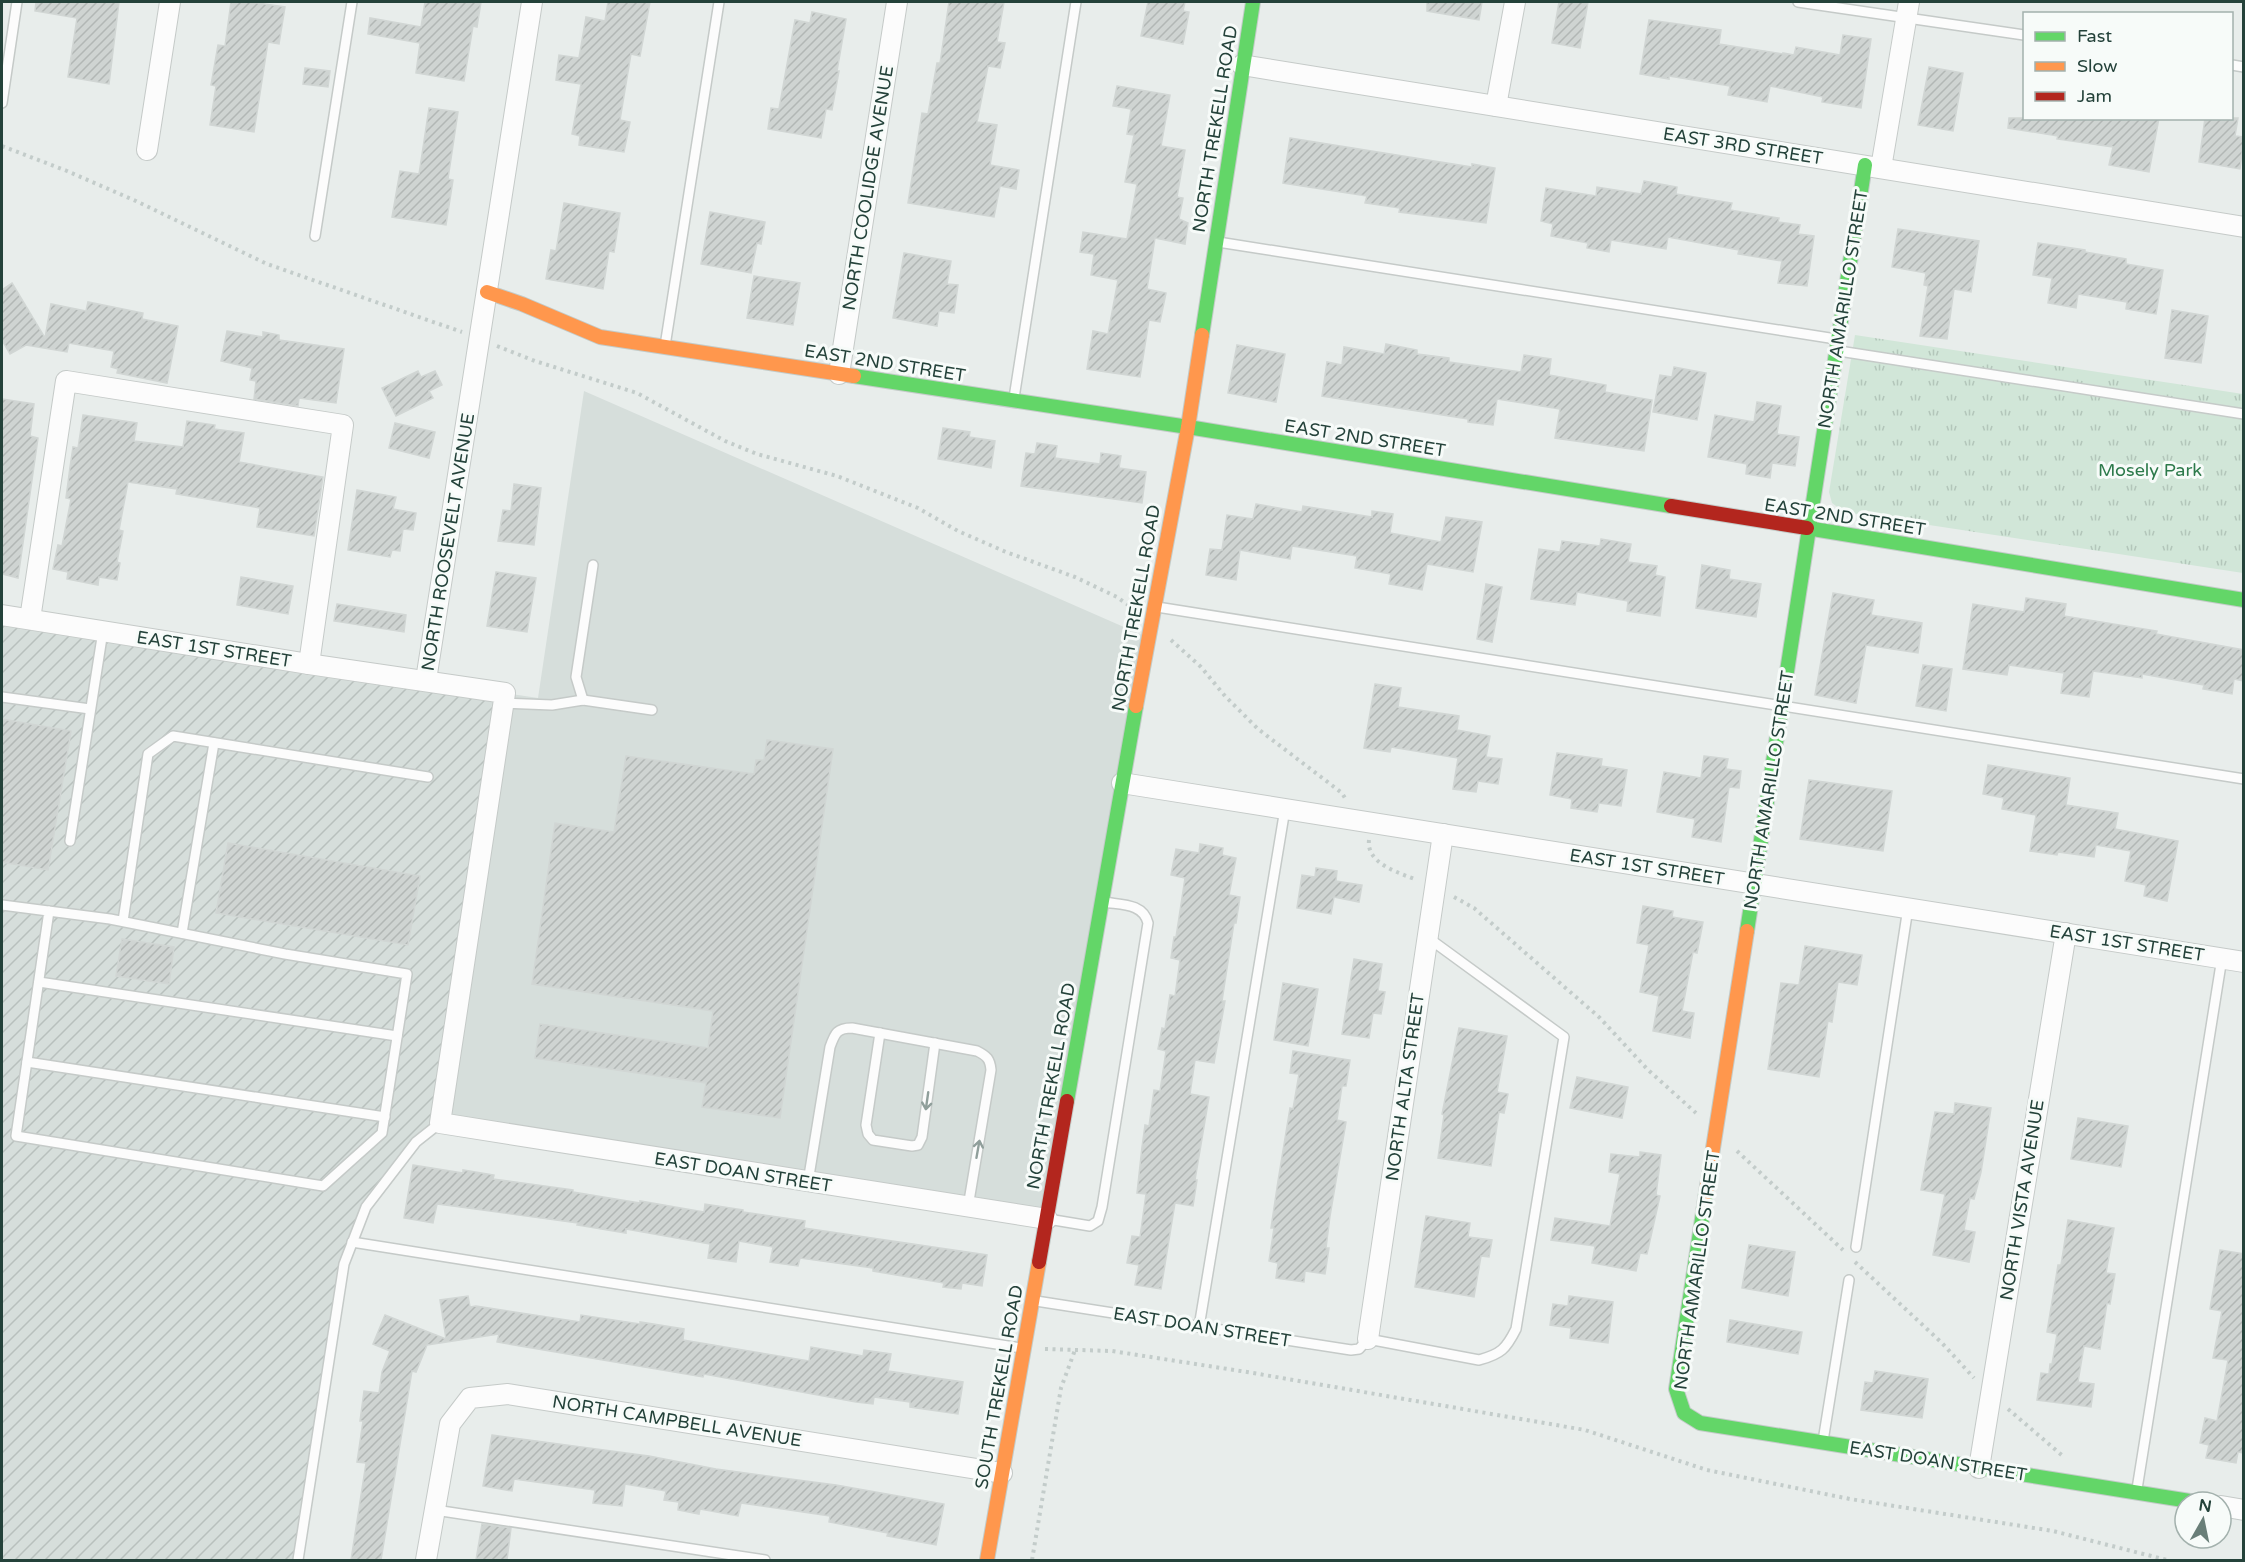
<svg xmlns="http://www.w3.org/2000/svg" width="2245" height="1562" font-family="'Varela Round',sans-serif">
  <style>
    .built { fill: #d6dedb }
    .industrial { fill: url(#industrial-furrows) }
    .park { fill: url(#park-tufts) }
    .building { fill: url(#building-hatch); stroke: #d1d6d4; stroke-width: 1.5 }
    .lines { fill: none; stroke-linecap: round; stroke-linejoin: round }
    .lane-casing { stroke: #c5cac8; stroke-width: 12 }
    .street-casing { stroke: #c5cac8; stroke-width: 22 }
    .fast-casing { stroke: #c3cbc8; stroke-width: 16 }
    .slow-casing { stroke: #c3cbc8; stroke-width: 16 }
    .jam-casing { stroke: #c3cbc8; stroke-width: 16 }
    .path { stroke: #c3ccca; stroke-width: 4; stroke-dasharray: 3 4.5; stroke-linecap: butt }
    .lane { stroke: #fcfcfc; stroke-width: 9 }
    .street { stroke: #fcfcfc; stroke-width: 20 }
    .fast { stroke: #63d668; stroke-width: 14 }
    .slow { stroke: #ff974d; stroke-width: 14 }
    .jam { stroke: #b3261e; stroke-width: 14 }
    .oneway { stroke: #909f9b }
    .labels { text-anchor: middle; stroke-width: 6; stroke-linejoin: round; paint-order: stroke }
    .street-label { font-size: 18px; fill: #24423a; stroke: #f7fbf9 }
    .park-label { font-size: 18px; fill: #2d7a4b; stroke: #f7fbf9 }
  </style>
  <defs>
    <pattern id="industrial-furrows" width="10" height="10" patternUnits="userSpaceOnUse" patternTransform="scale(1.5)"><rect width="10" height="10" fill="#d6dedb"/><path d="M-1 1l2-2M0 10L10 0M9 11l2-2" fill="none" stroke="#b8c0bd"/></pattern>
    <pattern id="park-tufts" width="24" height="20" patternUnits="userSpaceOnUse" patternTransform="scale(1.5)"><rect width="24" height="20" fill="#d1e6d8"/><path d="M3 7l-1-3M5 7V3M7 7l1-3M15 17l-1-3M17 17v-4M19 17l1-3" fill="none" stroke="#b3c6ba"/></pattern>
    <pattern id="building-hatch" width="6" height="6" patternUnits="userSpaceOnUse" patternTransform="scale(1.5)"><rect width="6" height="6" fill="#cfd4d2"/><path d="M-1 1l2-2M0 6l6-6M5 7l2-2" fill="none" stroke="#b2b7b5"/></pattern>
  </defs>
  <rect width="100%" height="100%" fill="#e8edeb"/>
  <path class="built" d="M584,391L1149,638L1047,1219L440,1123L505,693L538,698Z"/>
  <path class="industrial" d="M2,615L505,693L440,1123L416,1142L366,1207L344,1264L298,1560H2Z"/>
  <path class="park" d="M1855,335L2243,394V573L1844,512L1832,503L1829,492Z"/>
  <g class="building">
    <path d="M36,2H119L109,84L68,77L77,18L35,11Z"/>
    <path d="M231,2H250L285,7L279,44L268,42L254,132L210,125L216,86L211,85L218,45L225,46Z"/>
    <path d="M425,2H481L477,27L473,26L464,81L416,73L420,43L368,34L370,18L421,27Z"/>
    <path d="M608,2H650L640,56L631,54L620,120L630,122L624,152L579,145L580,136L572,134L581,84L556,80L559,55L579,58L586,17L605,21Z"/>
    <path d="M949,2H1004L997,42L1005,43L1000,68L988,66L977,122L997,125L990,165L1019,170L1016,189L1000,186L994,217L908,203L922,113L928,114L937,63H940Z"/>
    <path d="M1148,2H1185L1183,11L1189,12L1183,44L1141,36Z"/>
    <path d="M1427,2H1482L1479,20L1427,11Z"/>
    <path d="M1559,2H1588L1580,48L1552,43Z"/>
    <path d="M812,12L846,19L837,71H839L832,110L826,109L821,138L768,129L771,108L779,109L795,20L810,23Z"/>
    <path d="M1649,20L1721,30L1719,44L1783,54V53L1794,55L1796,47L1840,55L1843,35L1871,39L1861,108L1822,102L1823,97L1770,86L1767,102L1728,95L1730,86L1669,76V79L1640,74Z"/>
    <path d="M1929,67L1963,73L1953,131L1918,125Z"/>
    <path d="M305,68L330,71L328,87L303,84Z"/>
    <path d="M1117,86L1170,95L1161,146L1185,150L1177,197L1183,198L1179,219L1188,223L1185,244L1155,238L1147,289L1166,293L1160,322L1149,320L1140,377L1087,369L1093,331L1108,334L1118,280L1091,275L1094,254L1080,252L1083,232L1127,239L1137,184L1125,182L1134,135L1127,134L1131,109L1113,106Z"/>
    <path d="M429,108L458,112L448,179L453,180L446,225L392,217L400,171L419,174Z"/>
    <path d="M2009,118H2159L2149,172L2109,165L2113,147L2057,139L2058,136L2008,128Z"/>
    <path d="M2205,118H2238L2235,136L2244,137L2240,169L2199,162Z"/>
    <path d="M1290,138L1472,167V164L1495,168L1486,223L1399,212L1400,208L1365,203L1367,196L1283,183Z"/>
    <path d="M1644,181L1677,187L1676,194L1732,203L1730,210L1779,218L1778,222L1800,225L1798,234L1814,236L1807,286L1778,283L1782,261L1738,254L1739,250L1668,237L1666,249L1611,240L1609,252L1587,248L1588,243L1551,236L1553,224L1541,221L1546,188L1596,196L1597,187L1641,194Z"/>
    <path d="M564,203L620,213L614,252L609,251L603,289L546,279L551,250L556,251Z"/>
    <path d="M710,212L765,222L761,244L757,243L751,273L701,264Z"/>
    <path d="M1898,229L1979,241L1971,292L1954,289L1947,339L1920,336L1928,286L1924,285L1926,273L1892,267Z"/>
    <path d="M2038,243L2085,250V252L2126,259V264L2163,270L2156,314L2126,309L2127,302L2078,294L2076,308L2048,303L2052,278L2033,275Z"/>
    <path d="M904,253L951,261L947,284L958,285L954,313L939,311L937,326L893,318Z"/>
    <path d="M754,276L800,283L793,325L747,318Z"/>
    <path d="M12,283L45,338L51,304L86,311L88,302L143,313L142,319L178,326L167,383L117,373L118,369L111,367L114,351L69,343L67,352L26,345L10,354L2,340V290Z"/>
    <path d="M2172,310L2208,316L2201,363L2165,358Z"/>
    <path d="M227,331L263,337V332L279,335V340L344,349L336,403L299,398L298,406L254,399L256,381L250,380L252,368L221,361Z"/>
    <path d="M1386,344L1417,350V354L1449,358V362L1521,372L1524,355L1551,359L1549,375L1606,385L1605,392L1652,400L1644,451L1555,438L1560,409L1497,399L1493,425L1468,422V419L1322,396L1327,362L1342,365L1344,347L1384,354Z"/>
    <path d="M1237,345L1285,354L1276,402L1228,393Z"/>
    <path d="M1674,367L1706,373L1697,420L1653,412L1660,375L1672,377Z"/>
    <path d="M418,371L421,377L435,371L442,385L429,391L433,398L396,416L382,388Z"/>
    <path d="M2,399L34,404L30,436L38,438L18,578L2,574V535L4,521L2,520Z"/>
    <path d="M1757,402L1781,406L1777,434L1799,437L1795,466L1772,463L1770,478L1746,474L1747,464L1708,457L1715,415L1754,422Z"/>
    <path d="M83,415L137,423L134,441L183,447L187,421L215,425L214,429L244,433L239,462L323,477L314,536L257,527L260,508L176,494L177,489L128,482L119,530L123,531L117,562L120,563L117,580L99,577L98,585L67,579L68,572L53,569L58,545L62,546L71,499L66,498L70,467L73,447L78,448Z"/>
    <path d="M395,423L435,432L429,458L389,448Z"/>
    <path d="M943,428L970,432L969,437L995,441L991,468L938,459Z"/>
    <path d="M1037,443L1057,446L1055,458L1100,464L1101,453L1121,456L1119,468L1146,472L1142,503L1021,486L1026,453L1035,454Z"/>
    <path d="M514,484L541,488L534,545L498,541L503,510L511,511Z"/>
    <path d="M357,490L396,497L393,509L416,513L413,530L403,529L400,551L392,550L390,557L348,550Z"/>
    <path d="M1256,504L1302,512L1303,506L1372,517V511L1393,514L1390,533L1441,542L1446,517L1482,522L1473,572L1427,564L1422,590L1389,584L1391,574L1355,568L1357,556L1292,546L1290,559L1240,550L1236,580L1206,575L1210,549L1222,550L1227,515L1253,519Z"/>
    <path d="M1601,539L1631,544L1628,562L1657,566L1655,575L1665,577L1660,616L1627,611L1628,601L1577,592L1575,605L1531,599L1539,549L1560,552L1562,541L1600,546Z"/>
    <path d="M1702,565L1730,570L1729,579L1761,584L1756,617L1696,608Z"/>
    <path d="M496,572L536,578L527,632L487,626Z"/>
    <path d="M241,577L293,586L288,614L237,605Z"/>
    <path d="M1486,584L1502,587L1492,642L1477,639Z"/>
    <path d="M1833,593L1874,600L1871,615L1922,623L1918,653L1866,645L1856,703L1815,695Z"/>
    <path d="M2026,598L2066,604L2064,616L2157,631L2156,634L2244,650V681L2234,679L2232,694L2203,689L2204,685L2142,674V678L2093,671L2089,697L2061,693L2064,673L2009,665L2007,675L1963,669L1973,604L2024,612Z"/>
    <path d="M337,604L406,615L404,632L334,621Z"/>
    <path d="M1923,665L1952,669L1946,711L1916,706Z"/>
    <path d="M1375,684L1401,688L1398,707L1459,716L1457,730L1490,736L1486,757L1502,759L1498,784L1478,781L1476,792L1453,789L1458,758L1391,747L1390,752L1364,748Z"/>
    <path d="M2,719L71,731L48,870L2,862Z"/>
    <path d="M767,740L833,749L780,1118L702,1107L706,1083L535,1058L540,1024L708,1048L713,1011L532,984L555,823L614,832L626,756L754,774L756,760H764Z"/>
    <path d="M1557,753L1602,759L1601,766L1627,770L1621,806L1599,803L1597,812L1571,808L1572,799L1550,795Z"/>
    <path d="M1704,756L1728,759L1726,769L1741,771L1739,788L1729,787L1721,842L1692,837L1695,819L1657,812L1664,772L1701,778Z"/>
    <path d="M1988,765L2070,778L2066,805L2118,813L2115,829L2178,841L2167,901L2144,896L2146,885L2125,881L2131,851L2096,845L2094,857L2058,852L2057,855L2030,851L2036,815L2002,809L2004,798L1983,794Z"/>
    <path d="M1809,780L1892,791L1883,851L1800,839Z"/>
    <path d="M228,843L420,876L408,945L216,913Z"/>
    <path d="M1200,844L1223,848L1222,855L1236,858L1229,895L1240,897L1236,923H1234L1222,1001H1225L1214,1063L1195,1060L1190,1094L1209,1097L1195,1180H1197L1193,1206L1175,1203L1161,1289L1135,1285L1139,1265L1127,1263L1132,1236L1140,1237L1146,1194L1137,1193L1142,1147L1145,1125L1149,1126L1154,1090L1160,1091L1166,1051L1158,1049L1162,1028L1165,1029L1170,995L1175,996L1180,960L1171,958L1174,937H1176L1185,878L1171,875L1176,849L1199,853Z"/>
    <path d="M1316,868L1337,871L1336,881L1362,885L1359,902L1334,897L1331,914L1297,908L1302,875L1315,877Z"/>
    <path d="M1643,906L1673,911L1672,917L1703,922L1697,953L1693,952L1682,1011L1694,1013L1690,1038L1653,1031L1659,996L1640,992L1649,945L1637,943Z"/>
    <path d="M122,939L174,947L169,984L116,976Z"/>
    <path d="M1805,946L1862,955L1857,985L1838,982L1832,1022L1828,1021L1819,1077L1768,1069L1781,983L1799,985Z"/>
    <path d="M1354,959L1382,964L1378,991L1385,992L1381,1014L1373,1013L1369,1038L1342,1034Z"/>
    <path d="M1283,983L1318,989L1308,1046L1274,1040Z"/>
    <path d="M1459,1028L1507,1036L1497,1092L1508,1094L1504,1113L1499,1112L1491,1166L1438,1158L1444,1115L1442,1114Z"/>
    <path d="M1293,1051L1350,1060L1346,1086H1342L1337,1120L1346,1122L1330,1216L1326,1248H1329L1325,1274L1305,1271L1304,1282L1276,1278L1278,1263L1269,1261L1274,1228H1271L1278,1181L1290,1108L1293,1109L1299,1074L1290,1073Z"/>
    <path d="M1577,1077L1628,1087L1622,1118L1570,1108Z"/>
    <path d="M1955,1103L1991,1108L1981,1172L1974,1199L1970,1198L1964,1230L1975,1232L1969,1262L1933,1255L1945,1194L1921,1190L1935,1112L1954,1114Z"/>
    <path d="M2078,1118L2128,1126L2121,1167L2071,1159Z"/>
    <path d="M1640,1152L1661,1155L1656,1195L1660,1196L1647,1254L1640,1253L1636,1271L1592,1263L1595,1246L1551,1240L1555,1218L1610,1226L1620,1174L1609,1172L1611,1154L1640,1157Z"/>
    <path d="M413,1165L463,1173V1170L494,1175L493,1179L573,1190V1192L640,1203V1201L704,1212L705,1204L743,1210V1212L805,1221L804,1228L987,1255L982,1286L962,1283L961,1289L943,1287L944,1283L873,1271V1268L800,1258L798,1266L770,1262L773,1247L739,1241L736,1262L708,1258L710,1244L626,1229V1233L577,1225L578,1223L453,1206L437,1204L433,1223L404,1218Z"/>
    <path d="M1426,1216L1470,1223L1468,1237L1492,1240L1489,1257L1481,1256L1474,1297L1415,1287Z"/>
    <path d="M2068,1220L2114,1228L2106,1273L2115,1274L2110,1304L2107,1303L2100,1349L2084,1346L2078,1382L2094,1384L2091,1407L2037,1400L2041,1373L2049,1374L2050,1364H2052L2057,1334L2047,1332L2058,1265H2061Z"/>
    <path d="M1749,1245L1795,1252L1788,1296L1742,1288Z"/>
    <path d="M2220,1250L2244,1254V1453L2238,1452L2236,1463L2206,1458L2209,1445L2200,1443L2205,1418L2217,1421L2228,1360L2213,1358L2222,1311L2210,1309Z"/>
    <path d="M468,1296L470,1307L476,1306L580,1322L581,1315L640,1324V1322L684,1329L683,1340L809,1361L811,1347L863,1356L864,1350L891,1354L888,1371L963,1382L958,1414L910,1407V1402L874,1397L873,1404L856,1402L704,1374L703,1377L497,1342L499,1334L427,1345L416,1372L412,1371L381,1560H351L366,1463L357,1462L363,1421H360L364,1391L379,1393L382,1372L390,1351L373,1344L385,1315L446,1339L440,1300Z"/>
    <path d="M1569,1296L1613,1302L1608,1343L1570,1338L1571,1328L1550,1325L1553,1304L1568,1306Z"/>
    <path d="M1730,1320L1802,1332L1798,1354L1727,1342Z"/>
    <path d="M1875,1371L1928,1379L1922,1418L1861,1410L1865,1382L1873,1383Z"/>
    <path d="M492,1435L649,1456L716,1469L836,1485L944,1504L936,1545L887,1536L888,1533L829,1522L830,1516L762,1506L741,1503L738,1516L700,1509L699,1514L678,1510L679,1502L664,1500L666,1491L625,1484L622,1506L593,1503L595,1490L514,1479L512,1491L483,1486Z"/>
    <path d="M482,1524L511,1528L507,1560H476Z"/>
  </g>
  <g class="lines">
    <defs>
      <g id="lane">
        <path d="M1798,2L2024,35"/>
        <path d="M2232,65L2244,67"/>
        <path d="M2,103L17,2"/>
        <path d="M315,236L352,2"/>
        <path d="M1218,242L1836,339"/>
        <path d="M665,346L719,2"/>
        <path d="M1839,351L2244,414"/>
        <path d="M1014,398L1076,2"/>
        <path d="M1157,607L2244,779"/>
        <path d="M2,697L90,709"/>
        <path d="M583,700L576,677L593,565"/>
        <path d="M503,703L552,705L583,700L652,710"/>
        <path d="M70,841L103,631"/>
        <path d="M2,905L110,919L285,954L407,974L382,1133L323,1186L16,1136L49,911"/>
        <path d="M123,921L148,754L173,736L428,777"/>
        <path d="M182,933L214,743"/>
        <path d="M39,982L397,1036"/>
        <path d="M880,1033L866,1125L868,1134L873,1140L912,1146L918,1145L922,1137L935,1043"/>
        <path d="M27,1062L385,1117"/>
        <path d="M808,1182L830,1047C835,1033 837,1028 852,1028L977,1051C987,1056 990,1059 991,1070L968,1207"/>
        <path d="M1048,1219L1090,1226L1098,1221L1102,1207L1148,923C1143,903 1121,905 1104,902"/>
        <path d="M352,1242L1021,1348"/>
        <path d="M1856,1247L1908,908"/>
        <path d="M1036,1301L1351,1350L1359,1349L1368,1339L1479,1360C1501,1354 1506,1349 1516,1329L1564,1037L1427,937"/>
        <path d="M1199,1327L1285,809"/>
        <path d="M1823,1441L1849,1280"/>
        <path d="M2137,1489L2222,958"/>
        <path d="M435,1510L765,1560"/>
        <path d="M298,1560L344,1264L366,1207L416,1142L440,1123"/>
      </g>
      <g id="street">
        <path d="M1242,65L2244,227"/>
        <path d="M1496,106L1515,2"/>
        <path d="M147,150L170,2"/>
        <path d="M1881,168L1909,2"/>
        <path d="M839,374L897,2"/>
        <path d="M2,615L309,664L505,693L440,1123L1047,1219"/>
        <path d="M30,619L66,381L343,425L309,664"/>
        <path d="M426,680L532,2"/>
        <path d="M1122,783L2244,962"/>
        <path d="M1368,1339L1443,834"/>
        <path d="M1979,1468L2066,933"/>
        <path d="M2221,1506L2244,1510"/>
        <path d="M426,1560L450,1424L470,1398L508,1394L1002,1473"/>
      </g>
      <g id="fast">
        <path d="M1202,335L1253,2"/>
        <path d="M854,376L1188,427L1671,506"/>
        <path d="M1807,528L2244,600"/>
        <path d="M1747,931L1865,165"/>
        <path d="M1067,1101L1136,706"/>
        <path d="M1706,1193L1676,1389L1684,1413L1700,1423L2196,1502"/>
      </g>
      <g id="slow">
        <path d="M487,292L522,304L600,337L854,376"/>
        <path d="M1136,706L1188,427L1202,335"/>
        <path d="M1706,1193L1747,931"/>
        <path d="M987,1560L1039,1262"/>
      </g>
      <g id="jam">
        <path d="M1671,506L1807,528"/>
        <path d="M1039,1262L1067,1101"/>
      </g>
    </defs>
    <use href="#lane" class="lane-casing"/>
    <use href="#street" class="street-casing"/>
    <use href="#fast" class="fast-casing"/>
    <use href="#slow" class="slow-casing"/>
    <use href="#jam" class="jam-casing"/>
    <g class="path">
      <path d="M2,146L67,171L136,201L267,264L462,332"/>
      <path d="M497,346L535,361L637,393L725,441L757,454L837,476L918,508L958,531L1006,552L1075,577L1117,597L1131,607"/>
      <path d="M1171,640L1201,667L1225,696L1258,729L1342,793L1345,798"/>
      <path d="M1369,840C1366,864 1400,873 1417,880"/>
      <path d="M1454,897L1474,908L1600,1018L1648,1070L1696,1113"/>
      <path d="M1737,1151L1843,1250"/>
      <path d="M1855,1262L1942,1343L1974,1378"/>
      <path d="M1045,1349L1112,1351L1247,1372L1585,1430L1707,1470L1850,1499L2053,1531L2167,1560"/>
      <path d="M2008,1409L2064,1457"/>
      <path d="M1032,1560L1061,1388L1075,1350"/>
    </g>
    <use href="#lane" class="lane"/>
    <use href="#street" class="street"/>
    <use href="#fast" class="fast"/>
    <use href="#slow" class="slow"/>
    <use href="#jam" class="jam"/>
  </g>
  <defs><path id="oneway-shaft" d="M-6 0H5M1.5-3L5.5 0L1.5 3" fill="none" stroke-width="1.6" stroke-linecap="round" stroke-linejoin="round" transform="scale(1.5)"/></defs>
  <g class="oneway">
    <use href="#oneway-shaft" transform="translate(927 1101) rotate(98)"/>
    <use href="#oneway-shaft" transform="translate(978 1149) rotate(-80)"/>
  </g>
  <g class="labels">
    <g class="street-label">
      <text transform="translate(1215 129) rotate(-81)" y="6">NORTH TREKELL ROAD</text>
      <text transform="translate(1743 146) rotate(9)" y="6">EAST 3RD STREET</text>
      <text transform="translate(868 188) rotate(-81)" y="6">NORTH COOLIDGE AVENUE</text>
      <text transform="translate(1843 309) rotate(-81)" y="6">NORTH AMARILLO STREET</text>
      <text transform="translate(885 363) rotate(9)" y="6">EAST 2ND STREET</text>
      <text transform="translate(1365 438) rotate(9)" y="6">EAST 2ND STREET</text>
      <text transform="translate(1845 517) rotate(9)" y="6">EAST 2ND STREET</text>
      <text transform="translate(448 542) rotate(-81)" y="6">NORTH ROOSEVELT AVENUE</text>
      <text transform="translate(1136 608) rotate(-80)" y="6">NORTH TREKELL ROAD</text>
      <text transform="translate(214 649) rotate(9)" y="6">EAST 1ST STREET</text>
      <text transform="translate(1769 790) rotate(-81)" y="6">NORTH AMARILLO STREET</text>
      <text transform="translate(1647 867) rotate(9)" y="6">EAST 1ST STREET</text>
      <text transform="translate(2127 943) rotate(9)" y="6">EAST 1ST STREET</text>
      <text transform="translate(1051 1086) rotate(-80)" y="6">NORTH TREKELL ROAD</text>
      <text transform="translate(1405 1087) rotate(-82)" y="6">NORTH ALTA STREET</text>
      <text transform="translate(743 1172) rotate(9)" y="6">EAST DOAN STREET</text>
      <text transform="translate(2022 1200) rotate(-81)" y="6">NORTH VISTA AVENUE</text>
      <text transform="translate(1697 1270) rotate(-82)" y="6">NORTH AMARILLO STREET</text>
      <text transform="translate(1202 1327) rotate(9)" y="6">EAST DOAN STREET</text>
      <text transform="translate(999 1387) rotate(-80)" y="6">SOUTH TREKELL ROAD</text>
      <text transform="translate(677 1421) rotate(9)" y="6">NORTH CAMPBELL AVENUE</text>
      <text transform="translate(1938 1461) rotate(9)" y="6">EAST DOAN STREET</text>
    </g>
    <g class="park-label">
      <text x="2150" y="476">Mosely Park</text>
    </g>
  </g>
  <rect width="2245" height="1562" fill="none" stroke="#24423a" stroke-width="6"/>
  <rect x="2023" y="12" width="210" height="108" fill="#f7fbf9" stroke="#a3b1ad" stroke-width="1.5"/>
  <rect x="2035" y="32" width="30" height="9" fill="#63d668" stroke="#a3b1ad" stroke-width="1.5"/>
  <text x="2077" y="42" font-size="18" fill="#24423a">Fast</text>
  <rect x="2035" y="62" width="30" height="9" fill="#ff974d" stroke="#a3b1ad" stroke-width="1.5"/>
  <text x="2077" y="72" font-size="18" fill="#24423a">Slow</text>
  <rect x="2035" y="92" width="30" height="9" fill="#b3261e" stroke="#a3b1ad" stroke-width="1.5"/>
  <text x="2077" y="102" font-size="18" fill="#24423a">Jam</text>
  <g transform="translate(2203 1520) rotate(9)"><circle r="28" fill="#f7fbf9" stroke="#a3b1ad" stroke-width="1.5"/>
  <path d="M0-4.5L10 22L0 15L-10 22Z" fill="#697e78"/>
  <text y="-9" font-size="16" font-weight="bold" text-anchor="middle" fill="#24423a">N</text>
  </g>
</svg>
